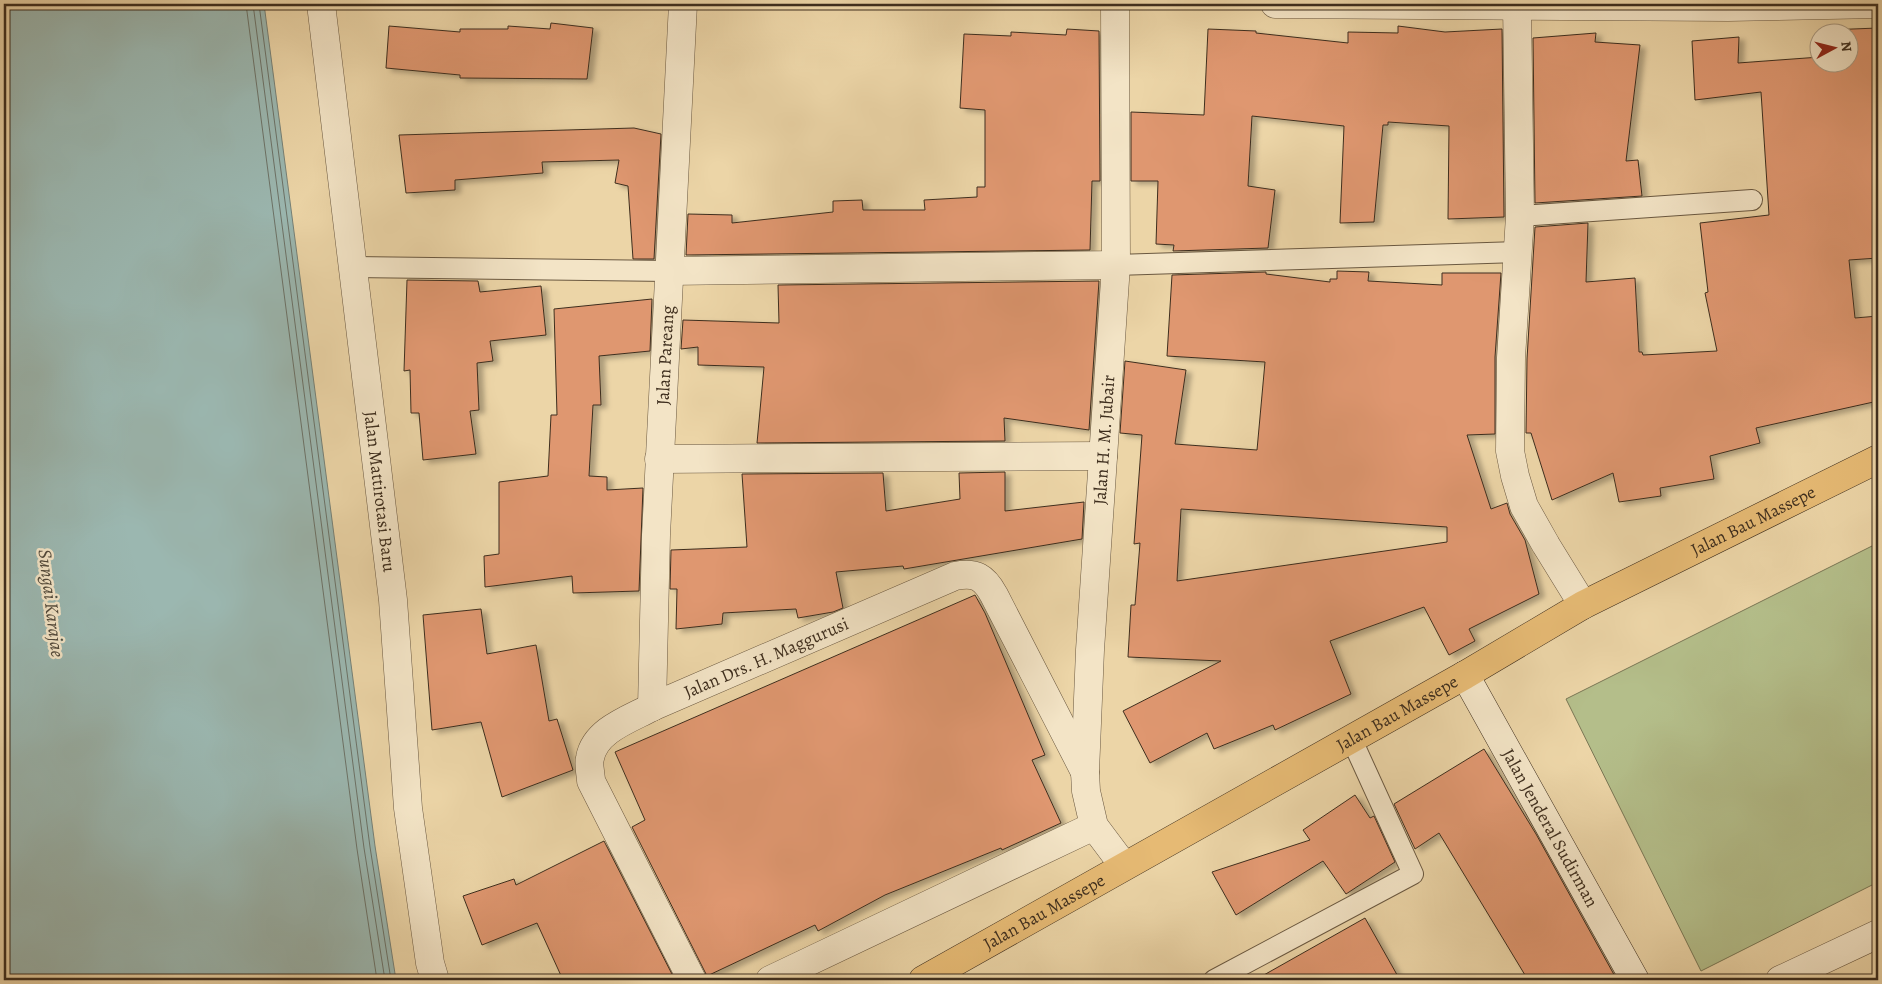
<svg xmlns="http://www.w3.org/2000/svg" width="1882" height="984" font-family="Alegreya,serif">
  <style>
    .green { fill: #b4be8a; stroke: #797654 }
    .water { fill: #9bb7b0; stroke: #768076 }
    .lines { fill: none; stroke-linecap: round; stroke-linejoin: round }
    .shore { stroke: #6c7267; stroke-width: 1 }
    .building { fill: #df976f; stroke: #3e2e1e; fill-rule: evenodd; filter: url(#shadow) }
    .service-casing { stroke: #6a5840; stroke-width: 22 }
    .minor-casing { stroke: #6a5840; stroke-width: 29 }
    .secondary-casing { stroke: #3e2e1e; stroke-width: 29 }
    .trunk-casing { stroke: #3e2e1e; stroke-width: 29 }
    .service { stroke: #f3e4c6; stroke-width: 20 }
    .minor { stroke: #f3e4c6; stroke-width: 28 }
    .secondary { stroke: #f3e4c6; stroke-width: 28 }
    .trunk { stroke: #e6ba74; stroke-width: 28 }
    .labels { text-anchor: middle; stroke-width: 5; stroke-linejoin: round; paint-order: stroke }
    .street-label { font-size: 18px; fill: #3e2e1e; stroke: #f3e4c6 }
    .water-label { font-size: 19px; font-style: italic; fill: #51493b; stroke: #f3e4c6 }
  </style>
  <defs>
    <filter id="shadow"><feDropShadow dx="5.5" dy="3" stdDeviation="2.5" flood-color="#0004"/></filter>
  </defs>
  <rect width="100%" height="100%" fill="#ecd5a7"/>
  <filter id="stains"><feTurbulence type="fractalNoise" baseFrequency=".004" numOctaves="4"/><feColorMatrix values="0 0 0 0 .2 0 0 0 0 .09 0 0 0 0 .02 0 0 0 .5 -.17"/></filter>
  <radialGradient id="worn" r=".72"><stop offset=".6" stop-color="#630" stop-opacity="0"/><stop offset="1" stop-color="#630" stop-opacity=".3"/></radialGradient>
  <path class="green" d="M1878,543V882L1701,971L1566,699Z"/>
  <path class="water" d="M4,4H264L375,846L396,980H4Z"/>
  <g class="lines">
    <g class="shore">
      <path d="M246,4L357,849L377,980"/>
      <path d="M253,4L364,848L385,980"/>
      <path d="M259,4L370,847L391,980"/>
    </g>
  </g>
  <g class="building">
    <path d="M551,23L593,28L587,79L460,78V75L386,68L389,26L460,32V29H508V26L550,29Z"/>
    <path d="M1398,26L1445,32L1502,29L1504,217L1448,219L1449,126L1388,122V125H1383L1374,222L1340,223L1344,126L1252,116L1248,186L1275,190L1268,248L1173,251L1174,245L1156,244L1158,181H1131V112L1204,115L1208,29L1256,31V33L1348,43V32L1398,33Z"/>
    <path d="M1878,28V258L1849,260L1855,318L1878,316V401L1756,428L1760,443L1710,456L1714,479L1660,488L1661,496L1619,502L1613,473L1552,500L1531,433H1526L1527,359L1535,227L1588,223L1586,282L1635,278L1639,352H1642L1643,355L1717,351L1705,293L1708,292L1700,223L1769,215L1761,92L1695,100L1692,41L1739,37L1738,63L1820,57V62H1850V32H1827V30Z"/>
    <path d="M1067,29L1099,31L1100,181H1092L1090,250L686,255L688,214L732,215V223L833,212V201L862,200L863,210H925L924,200L977,197V187H985V110L960,108L964,34L1011,36V32L1066,35Z"/>
    <path d="M1596,33L1595,42L1640,45L1626,161L1638,160L1642,196L1535,203L1533,38Z"/>
    <path d="M634,128L661,134L654,259H633L628,186L615,183L619,160L542,162L543,173L455,180V190L406,193L399,135Z"/>
    <path d="M1337,271L1369,272L1368,281L1442,285V273H1501L1495,357V434L1467,435L1491,509L1507,503L1510,514L1525,540L1539,594L1469,629L1475,641L1449,655L1424,607L1330,641L1351,694L1275,730L1273,725L1214,749L1207,733L1150,763L1123,711L1221,661L1128,657L1131,605H1135L1140,543L1134,544L1142,435L1120,433L1125,361L1186,370L1175,444L1257,450L1265,362L1167,356L1172,275L1266,272V274L1330,282V279H1337ZM1181,509L1447,527V542L1177,581Z"/>
    <path d="M407,280L478,281L480,292L541,286L546,335L490,341L493,361L477,363L479,410L470,411L476,454L423,460L419,413H411L410,370L404,371Z"/>
    <path d="M1099,281L1089,430L1004,418L1005,441L757,443L764,367L698,365V347L681,349L683,320L779,323L778,285Z"/>
    <path d="M652,299L650,351L599,356L601,405H593L589,476L607,477V490L643,488L639,591L573,593L572,576L485,587L484,556L499,554V482L548,476L551,415H557L554,309Z"/>
    <path d="M1005,472V511L1084,502L1082,539L904,569L903,566L836,572L843,608L833,612L798,618L796,609L723,613L722,624L676,629L677,589H670L671,550L747,547L742,474L883,473L886,511L960,499L959,473Z"/>
    <path d="M975,595L985,613L1045,755L1032,760L1061,823L1002,850L1001,848L885,895L818,931L815,925L707,976L632,827L645,820L615,752Z"/>
    <path d="M481,609L487,654L536,645L549,721L557,719L573,770L502,797L481,722L432,730L423,615Z"/>
    <path d="M1484,749L1536,834L1617,980H1528L1439,833L1415,849L1394,804Z"/>
    <path d="M1355,795L1370,818L1374,816L1395,862L1346,894L1323,861L1236,915L1212,872L1310,840L1303,830Z"/>
    <path d="M604,841L675,980H563L537,923L482,945L463,896L514,879L516,885Z"/>
    <path d="M1365,918L1400,980H1255Z"/>
  </g>
  <g class="lines">
    <defs>
      <g id="service">
        <path d="M1520,216L1752,200"/>
        <path d="M1116,265L1518,252"/>
        <path d="M354,267L669,271"/>
        <path d="M1214,980L1413,874L1351,738"/>
      </g>
      <g id="minor">
        <path id="s1" d="M321,4L393,600L408,808L430,963L435,980"/>
        <path d="M1115,4L1116,265L1090,650L1085,772L1086,791L1094,826L1124,866"/>
        <path d="M1275,4L1728,7L1878,4"/>
        <path d="M1517,4L1520,216L1511,358L1510,451L1515,476L1524,506L1546,545L1583,605"/>
        <path d="M669,271L1116,265"/>
        <path d="M659,459L1103,456"/>
        <path id="s2" d="M652,707L656,535L683,4"/>
        <path id="s3" d="M692,980L591,781C591,774 588,765 590,758C595,730 630,719 652,707L955,576C976,572 984,577 994,595L1085,772"/>
        <path d="M770,980L1094,826"/>
        <path d="M1780,980L1878,934"/>
      </g>
      <g id="secondary">
        <path id="s4" d="M1465,675L1635,980"/>
      </g>
      <g id="trunk">
        <path id="s5" d="M923,980L1465,675L1583,605L1878,459"/>
      </g>
    </defs>
    <use href="#service" class="service-casing"/>
    <use href="#minor" class="minor-casing"/>
    <use href="#secondary" class="secondary-casing"/>
    <use href="#trunk" class="trunk-casing"/>
    <use href="#service" class="service"/>
    <use href="#minor" class="minor"/>
    <use href="#secondary" class="secondary"/>
    <use href="#trunk" class="trunk"/>
  </g>
  <g class="labels">
    <g class="street-label">
      <text dy="6" stroke="none"><textPath href="#s2" startOffset="352">Jalan Pareang</textPath></text>
      <text transform="translate(1104 440) rotate(-86)" y="6">Jalan H. M. Jubair</text>
      <text dy="6" stroke="none"><textPath href="#s1" startOffset="491">Jalan Mattirotasi Baru</textPath></text>
      <text dy="6" stroke="none"><textPath href="#s5" startOffset="949">Jalan Bau Massepe</textPath></text>
      <text dy="6" stroke="none"><textPath href="#s3" startOffset="454">Jalan Drs. H. Maggurusi</textPath></text>
      <text dy="6" stroke="none"><textPath href="#s5" startOffset="544">Jalan Bau Massepe</textPath></text>
      <text dy="6" stroke="none"><textPath href="#s4" startOffset="175">Jalan Jenderal Sudirman</textPath></text>
      <text dy="6" stroke="none"><textPath href="#s5" startOffset="139">Jalan Bau Massepe</textPath></text>
    </g>
    <g class="water-label">
      <text transform="translate(52 603) rotate(83)" y="7">Sungai Karajae</text>
    </g>
  </g>
  <rect width="1882" height="984" fill="none" stroke="#ecd5a7" stroke-width="20"/>
  <rect x="5" y="5" width="1872" height="974" fill="none" stroke="#3e2e1e" stroke-width="2.5"/>
  <rect x="10" y="10" width="1862" height="964" fill="none" stroke="#3e2e1e"/>
  <g transform="translate(1834 48) rotate(83)"><circle r="24" fill="#f3e4c6" stroke="#ab9b83"/>
  <path d="M0-4L9 19L0 12L-9 19Z" fill="#8f2418"/>
  <text y="-8" font-size="14" font-weight="bold" text-anchor="middle" fill="#3e2e1e">N</text>
  </g>
  <rect width="100%" height="100%" filter="url(#stains)"/>
  <rect width="100%" height="100%" fill="url(#worn)"/>
</svg>
